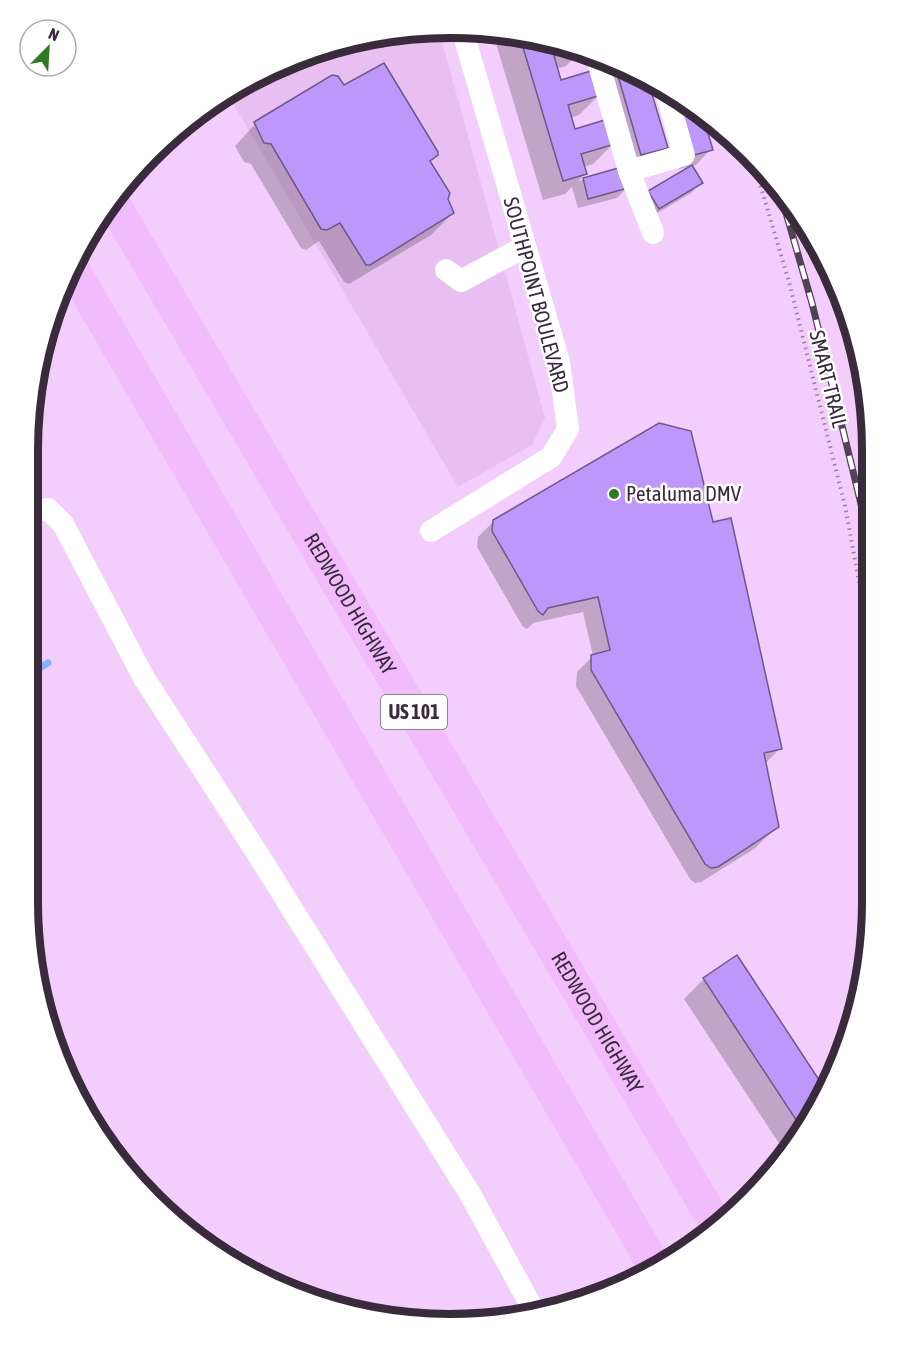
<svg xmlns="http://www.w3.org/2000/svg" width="900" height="1352" font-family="'Asap Condensed',sans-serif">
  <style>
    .built { fill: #e9bff2 }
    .shadow { fill: #0003; fill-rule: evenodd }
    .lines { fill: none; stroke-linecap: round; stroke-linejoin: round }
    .stream { stroke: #85b0f8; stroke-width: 7 }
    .building { fill: #bd97fa; stroke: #6c5b89; stroke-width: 1.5 }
    .path { stroke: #9d82a3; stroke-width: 4; stroke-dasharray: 1.5 4.5; stroke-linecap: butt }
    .minor { stroke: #fff; stroke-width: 22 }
    .highway { stroke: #f1bbfc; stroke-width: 33 }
    .rail-casing { stroke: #534156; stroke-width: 7 }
    .rail { stroke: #fefefe; stroke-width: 4.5; stroke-dasharray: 14; stroke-linecap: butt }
    .poi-dot { fill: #2f7920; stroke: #fefefe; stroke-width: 2 }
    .labels { text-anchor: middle; stroke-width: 5; stroke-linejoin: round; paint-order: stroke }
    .shield { fill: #fefefe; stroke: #746a76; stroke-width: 1.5 }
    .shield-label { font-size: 20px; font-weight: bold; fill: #392b3c }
    .street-label { font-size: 21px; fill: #392b3c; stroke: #fefefe }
    .poi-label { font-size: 21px; fill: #392b3c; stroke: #fefefe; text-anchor: start }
    .rim { fill: none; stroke: #392b3c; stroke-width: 8 }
  </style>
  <rect width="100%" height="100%" fill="#f3cdfb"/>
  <path class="built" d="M423,28H438L445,52L545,418L532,445L458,487L227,93L263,70L341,41Z"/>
  <g class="shadow">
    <path d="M492,30L506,31L583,49L566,66L556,69L560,82L592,73L585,49L645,76L666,147L617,198L578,208L572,187L565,194L543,200ZM598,96L606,121L574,131L570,118L579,115ZM613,144L620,170L578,181L585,174L583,167L593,164Z"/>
    <path d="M381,64L385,65L452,210L451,215L431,235L349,284L344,282L319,241L306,250L301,248L251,164L244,162L235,146L258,121L343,87Z"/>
    <path d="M653,80L700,111L711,149L696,165L679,169Z"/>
    <path d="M701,183L691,193L649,218V192Z"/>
    <path d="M821,250L830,263L843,300H841L835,279L828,281Z"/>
    <path d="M848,312L859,341L861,356L856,357L843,317Z"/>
    <path d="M863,365L866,385L860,388L854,373Z"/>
    <path d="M870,410L872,423L870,437L865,415Z"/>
    <path d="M494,521L712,524L780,748L765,764L777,827L754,849L701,882L695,883L690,879L576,686L577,672L593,656L583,612L533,623L527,629L523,627L477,547L478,537Z"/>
    <path d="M737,957L826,1093L786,1154L684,999L704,979Z"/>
  </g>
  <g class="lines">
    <path class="stream" d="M29,674L48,663"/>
  </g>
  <g class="building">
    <path d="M519,34L581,48L554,56L561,80L594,70L601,95L568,105L575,129L608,119L615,144L581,154L587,174L563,181Z"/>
    <path d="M614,62L647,77L668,148L641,155Z"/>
    <path d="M384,63L438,152V155L430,161L450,193L448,199L454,213L370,265H366L340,223L327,230L321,229L271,144L264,143L254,122L332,75L338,76L344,85Z"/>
    <path d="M676,94L702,113L713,150L694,155Z"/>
    <path d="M692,165L703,183L659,209L648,191Z"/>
    <path d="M622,167L628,188L588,199L583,178Z"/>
    <path d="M659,423L691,431L713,522L731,518L782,749L764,753L779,827L718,867L711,868L705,864L591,670V655L610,650L598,597L548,608L543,615L538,611L492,531L493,520Z"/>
    <path d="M737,955L827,1092L802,1129L703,978Z"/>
  </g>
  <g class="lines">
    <path class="path" d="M752,157L789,282L845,506L871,646"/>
    <g class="minor">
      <path d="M596,54L629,171L684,155L664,85"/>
      <path d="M629,171L653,233"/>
      <path d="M446,270L461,281L524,247"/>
      <path d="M30,512L48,509L63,524L144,678L259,856L470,1194L536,1315"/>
      <path d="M431,531L551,457L568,429L559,362L462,29"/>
    </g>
    <g class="highway">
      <path id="s1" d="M112,201L716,1224"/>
      <path d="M70,264L657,1270"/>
    </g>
    <defs>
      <path id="rail" d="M778,185L812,303L871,545"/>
    </defs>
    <use href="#rail" class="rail-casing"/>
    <use href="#rail" class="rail"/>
  </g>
  <circle class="poi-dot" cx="614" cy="494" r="6"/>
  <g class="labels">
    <rect class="shield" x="381" y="695" width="66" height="34" rx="4.5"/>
    <g class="shield-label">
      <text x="414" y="719">US 101</text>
    </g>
    <g class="street-label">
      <text transform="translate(536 295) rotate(75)" y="7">SOUTHPOINT BOULEVARD</text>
      <text transform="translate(828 379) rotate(76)" y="7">SMART TRAIL</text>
      <text dy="7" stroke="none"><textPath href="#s1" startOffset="468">REDWOOD HIGHWAY</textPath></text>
      <text dy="7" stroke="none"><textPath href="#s1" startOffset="954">REDWOOD HIGHWAY</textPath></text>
    </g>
    <g class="poi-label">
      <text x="626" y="501">Petaluma DMV</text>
    </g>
  </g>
  <path d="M0 0H900V1352H0ZM450 38H450A412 412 0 0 1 862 450V902A412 412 0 0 1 450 1314H450A412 412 0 0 1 38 902V450A412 412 0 0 1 450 38Z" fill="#fefefe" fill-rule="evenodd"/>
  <path class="rim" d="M450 38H450A412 412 0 0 1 862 450V902A412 412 0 0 1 450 1314H450A412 412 0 0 1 38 902V450A412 412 0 0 1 450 38Z"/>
  <g transform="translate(48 48) rotate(24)"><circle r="28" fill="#fefefe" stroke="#afaab0" stroke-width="1.5"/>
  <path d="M0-4.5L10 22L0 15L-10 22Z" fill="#2f7920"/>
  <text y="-9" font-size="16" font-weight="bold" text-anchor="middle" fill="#392b3c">N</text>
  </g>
</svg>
